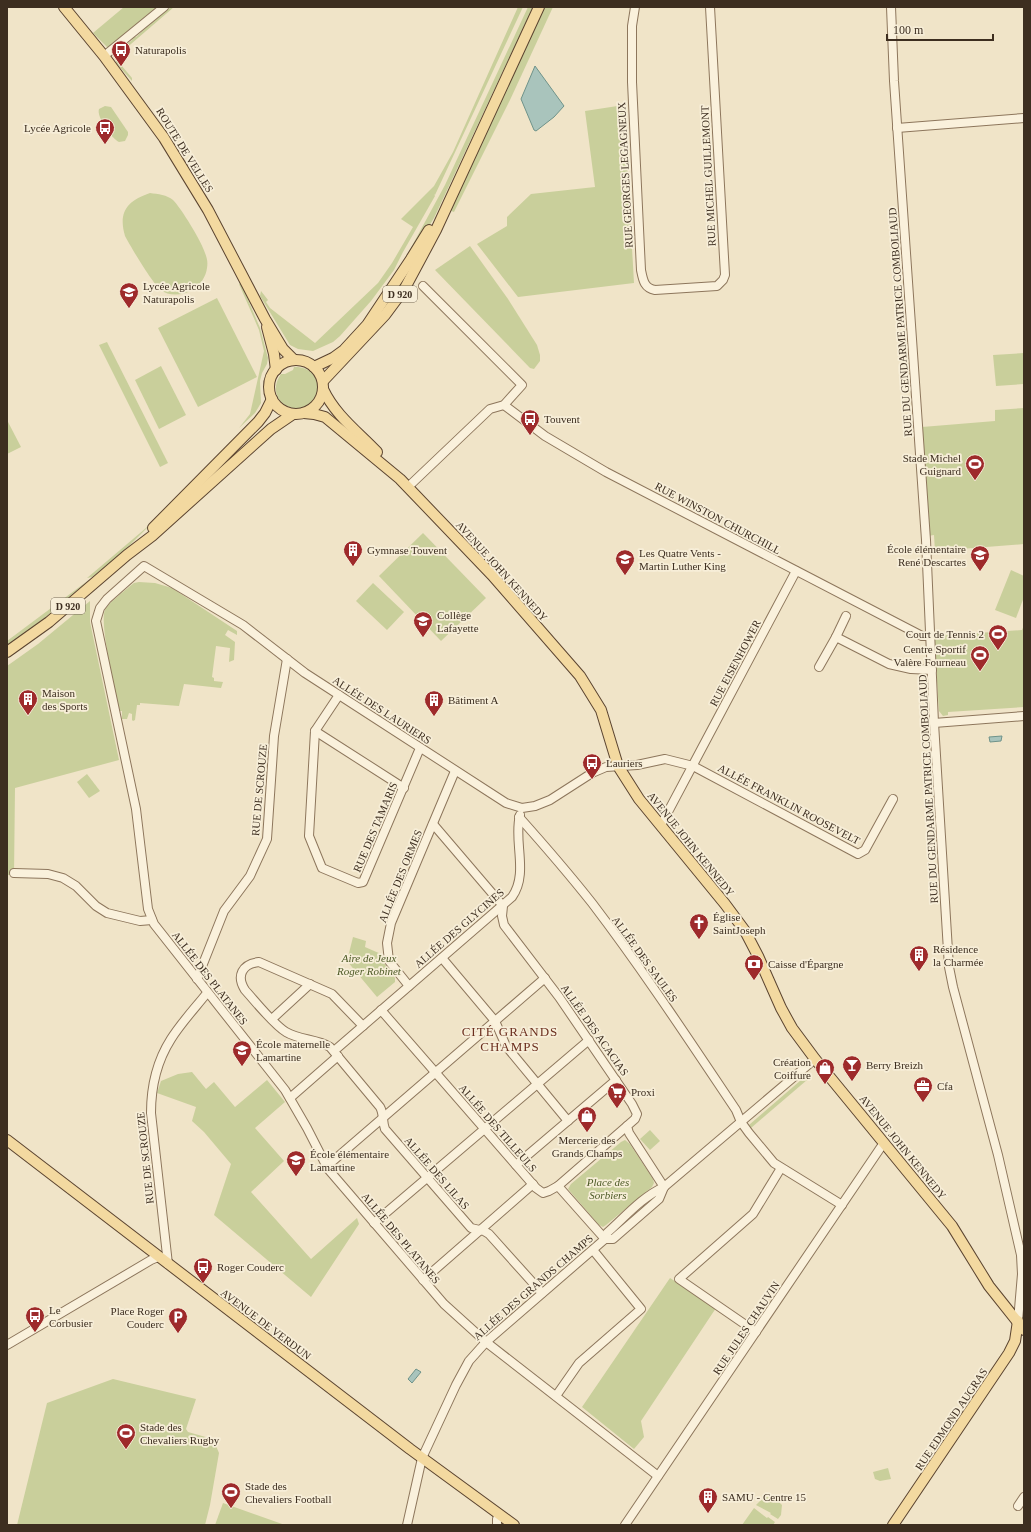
<svg xmlns="http://www.w3.org/2000/svg" width="1031" height="1532" font-family="'Times New Roman',serif">
  <style>
    .green { fill: #c9cf9b }
    .water { fill: #a9c4bc; stroke: #6f938a }
    .lines { fill: none; stroke-linecap: round; stroke-linejoin: round }
    .minor-casing { stroke: #8d765c; stroke-width: 10 }
    .major-casing { stroke: #5b4430; stroke-width: 12 }
    .minor { stroke: #faf1dc; stroke-width: 8 }
    .major { stroke: #f3d9a0; stroke-width: 10 }
    .labels { text-anchor: middle; stroke-width: 3.5; stroke-linejoin: round; paint-order: stroke }
    .shield { fill: #f7eed8; stroke: #756857; stroke-width: 1 }
    .shield-label { font-size: 10px; font-weight: bold; fill: #3d2e20 }
    .poi-label { font-size: 11px; fill: #3d2e20; stroke: #f7eed8; text-anchor: start }
    .street-label { font-size: 11px; fill: #3d2e20; stroke: #f7eed8 }
    .park-label { font-size: 11px; font-style: italic; fill: #4d5a26; stroke: #f7eed8 }
    .quarter-label { font-size: 13px; letter-spacing: 1px; fill: #6b2e1e; stroke: #f7eed8 }
  </style>
  <rect width="100%" height="100%" fill="#f0e4c8"/>
  <g class="green">
    <path d="M124,7H157L108,48L93,33Z"/>
    <path d="M171,7H174L117,56L116,59L132,78V81L116,63L117,54L116,53L132,40L133,37H136C147,26 158,17 171,7Z"/>
    <path d="M518,7H523L435,195L434,194L435,196L403,252L394,270L371,301L340,336L333,342L313,351L298,349L290,345L260,296L261,291L268,300L266,302L270,308L315,343L378,283L392,263L413,227L401,219L434,186L453,152Z"/>
    <path d="M528,7H533L434,218L418,244L400,268L445,185Z"/>
    <path d="M544,7H553L510,100L454,212L451,211L453,201Z"/>
    <path d="M624,105L634,283L518,297L477,244L507,226V217L531,194L595,187L585,111Z"/>
    <path d="M105,106L111,107L128,132V135L125,141L119,142C112,139 96,117 99,109Z"/>
    <path d="M150,193C158,194 167,195 173,200C181,208 202,242 205,253C207,258 208,262 207,268C206,277 200,285 193,290C184,295 169,297 161,290C152,283 131,247 125,236C118,212 127,201 150,193Z"/>
    <path d="M470,246L508,299L537,345L540,355V361L534,369L530,368L435,270Z"/>
    <path d="M241,283L260,328L268,358L267,364L262,373L260,381L261,403L255,413L239,428L250,414L264,351L259,330L239,284Z"/>
    <path d="M217,298L257,377L198,407L158,328Z"/>
    <path d="M107,342L168,463L160,467L99,345Z"/>
    <path d="M1024,353V384L996,386L993,355Z"/>
    <path d="M161,366L186,415L159,429L135,380Z"/>
    <path d="M294,367C328,366 323,412 293,408C287,407 281,403 278,398C274,389 276,381 281,374H285L293,370Z"/>
    <path d="M1024,408V544L935,551L934,535L928,536L922,427L995,421V410Z"/>
    <path d="M7,420L21,447L7,454Z"/>
    <path d="M179,494L180,495L122,553L92,577L87,578L146,528Z"/>
    <path d="M423,533L486,598L441,641L379,576Z"/>
    <path d="M1011,570L1024,576V597L1016,618L995,610Z"/>
    <path d="M90,579L42,620L7,646V641Z"/>
    <path d="M139,582L155,583L172,588L237,631V635L228,630L225,635L235,642L234,660L229,662L230,648L216,646L212,677L214,678V681L223,682L221,688L184,684L179,706L140,703V705H137L135,720L133,721L132,720V714L129,713L127,719H122V711H120C116,694 99,623 105,610C107,604 128,588 134,583Z"/>
    <path d="M373,583L404,612L387,630L356,601Z"/>
    <path d="M90,601V622L119,760L15,788L14,875H7V666L38,644Z"/>
    <path d="M1024,625V707L948,712V715L943,716L939,711L934,636L1022,630Z"/>
    <path d="M87,774L100,791L89,798L77,782Z"/>
    <path d="M353,937L366,941L365,947L381,954L384,963L395,978V982L377,997L347,961Z"/>
    <path d="M192,1072L206,1089L214,1082L235,1107L267,1080L285,1102L255,1128L284,1161L251,1192L311,1259L357,1218L359,1224L311,1297L214,1215L231,1164L204,1132L192,1121L196,1107L157,1093L161,1081L178,1074Z"/>
    <path d="M808,1074L807,1080L751,1128L749,1125Z"/>
    <path d="M650,1130L660,1141L650,1150L640,1139Z"/>
    <path d="M625,1140L630,1144L653,1179L654,1183L652,1187L606,1225L603,1227L599,1225L568,1189L571,1184L621,1142Z"/>
    <path d="M670,1278L716,1308L641,1421L644,1437L634,1449L582,1407Z"/>
    <path d="M113,1379L196,1399L186,1429L188,1432L216,1440L217,1442L216,1446L219,1453L210,1505L205,1525H17L47,1403Z"/>
    <path d="M888,1468L891,1479L880,1481L875,1479L873,1472Z"/>
    <path d="M767,1497L776,1499L782,1505L781,1515L778,1519L770,1514L771,1513L756,1505L760,1501Z"/>
    <path d="M223,1503L285,1525H215Z"/>
    <path d="M754,1508L767,1518L768,1517L775,1522L773,1525H742Z"/>
  </g>
  <g class="water">
    <path d="M535,66L564,106L554,117L536,131L534,130L521,99Z"/>
    <path d="M1002,736L1001,741L990,742L989,737Z"/>
    <path d="M416,1369L421,1372L412,1383L408,1379Z"/>
  </g>
  <g class="lines">
    <defs>
      <g id="minor">
        <path d="M635,7L632,26V82L641,270C643,280 644,288 655,290L717,286L723,280L725,275L710,7"/>
        <path d="M891,7L894,81L926,540L934,723L949,967L953,987L998,1155L1021,1255L1022,1274L1018,1321"/>
        <path d="M104,56L164,7"/>
        <path d="M897,128L1024,118"/>
        <path d="M504,405L545,436L606,472L922,636H930"/>
        <path d="M408,487L490,409L504,405L522,385L423,286"/>
        <path d="M836,637L846,616"/>
        <path d="M819,667L836,637L889,664L911,669L932,670"/>
        <path d="M339,695L315,731L309,836L322,868L358,883L363,882L420,748"/>
        <path d="M934,723L1024,716"/>
        <path d="M315,731L404,788"/>
        <path d="M519,817C544,845 569,874 592,903C643,970 689,1040 736,1110L741,1122L749,1133L774,1163L842,1205"/>
        <path d="M433,824L503,906L502,916L504,925L559,997L632,1104L637,1114L635,1119L627,1126L629,1133L664,1187"/>
        <path d="M661,825L796,571"/>
        <path d="M14,873L48,874L63,878L76,886L96,906L107,913L140,921L152,920"/>
        <path d="M442,958L495,1021L506,1046L568,1121"/>
        <path d="M197,979L224,911L250,876L267,839L274,736L287,659"/>
        <path d="M409,986L389,961L387,943L391,923L455,771"/>
        <path d="M381,1010L536,1188L543,1193L549,1191L558,1186L605,1239"/>
        <path d="M272,1019L310,984"/>
        <path d="M363,1026L332,994L259,962C242,964 236,976 245,990C255,1001 274,1025 286,1032C299,1040 317,1039 330,1047L380,1107C384,1114 382,1121 385,1129L471,1228L484,1231L489,1234L542,1293"/>
        <path d="M334,1051L512,897C529,873 513,841 520,815"/>
        <path d="M290,1098L338,1056"/>
        <path d="M516,1165L616,1080"/>
        <path d="M327,1166L545,978"/>
        <path d="M558,1186L627,1126"/>
        <path d="M374,1223L589,1040"/>
        <path d="M605,1239H613L659,1199L664,1187"/>
        <path d="M168,1264L151,1113C151,1087 157,1061 171,1039C181,1023 195,1008 207,993"/>
        <path d="M423,1280L533,1184"/>
        <path d="M756,1332L679,1279L753,1214L781,1168"/>
        <path d="M7,1345L151,1260L158,1257"/>
        <path d="M556,1396L579,1363L641,1309L593,1250"/>
        <path d="M658,1476L486,1342L444,1304L328,1169L307,1128L285,1090L154,924L148,909L136,809L96,621L100,608L107,599L144,566L243,625L305,673L506,803L522,808L535,806L550,800L592,773L606,767L637,765L665,759L693,766L858,854L865,850L893,799"/>
        <path d="M1018,1506L1024,1497"/>
        <path d="M407,1525L422,1458L456,1385L469,1361L486,1342L605,1239L607,1233C625,1217 642,1197 664,1187L815,1059"/>
        <path d="M497,1525V1519L499,1514"/>
        <path d="M625,1525L881,1147L885,1144"/>
      </g>
      <g id="major">
        <path d="M64,7L104,56L164,138L208,210L265,319L283,349L294,360"/>
        <path d="M267,327L274,354L276,370"/>
        <circle cx="296" cy="387" r="27"/>
        <path d="M314,367L333,358L344,350L367,325L411,259L429,230"/>
        <path d="M323,381L385,315L405,288L436,230L539,7"/>
        <path d="M323,389C335,415 358,432 377,452"/>
        <path d="M304,413L314,414L325,417L400,479L492,575L580,676L601,710L618,766L639,799L725,904L745,931L758,956L781,1008L792,1028L815,1059L952,1226L989,1286L1024,1330"/>
        <path d="M153,528L258,422L265,413L272,399"/>
        <path d="M7,652L49,622L127,555L152,536L271,429L293,414"/>
        <path d="M7,1140L410,1449L514,1525"/>
        <path d="M893,1525L1009,1353L1015,1341L1018,1321"/>
      </g>
    </defs>
    <use href="#minor" class="minor-casing"/>
    <use href="#major" class="major-casing"/>
    <use href="#minor" class="minor"/>
    <use href="#major" class="major"/>
  </g>
  <defs>
    <symbol id="bus-pin" viewBox="-11 -11 22 30"><path d="M0 17L-7.5 6A9.5 9.5 0 1 1 7.5 6Z" fill="#9e2a2b" stroke="#f7eed8"/><path d="M-5-6H5V4H4V6H2V4H-2V6H-4V4H-5ZM-3.5-4V0h7V-4ZM-3.5 1.2v1.5H-2V1.2ZM2 1.2v1.5H3.5V1.2Z" fill="#fff"/></symbol>
    <symbol id="school-pin" viewBox="-11 -11 22 30"><path d="M0 17L-7.5 6A9.5 9.5 0 1 1 7.5 6Z" fill="#9e2a2b" stroke="#f7eed8"/><path d="M0-5L7-2L0 1L-7-2ZM-4 1L0 2.5L4 1V4Q0 6-4 4Z" fill="#fff"/></symbol>
    <symbol id="stadium-pin" viewBox="-11 -11 22 30"><path d="M0 17L-7.5 6A9.5 9.5 0 1 1 7.5 6Z" fill="#9e2a2b" stroke="#f7eed8"/><path d="M0-5a6.5 5 0 1 0 0 10a6.5 5 0 1 0 0-10ZM-3.5-1.8h7v3.6h-7Z" fill="#fff"/></symbol>
    <symbol id="building-pin" viewBox="-11 -11 22 30"><path d="M0 17L-7.5 6A9.5 9.5 0 1 1 7.5 6Z" fill="#9e2a2b" stroke="#f7eed8"/><path d="M-4-6H4V6H1V3H-1V6H-4ZM-2.5-4.3h1.7v1.8h-1.7ZM.8-4.3h1.7v1.8H.8ZM-2.5-1h1.7V.8h-1.7ZM.8-1h1.7V.8H.8Z" fill="#fff"/></symbol>
    <symbol id="church-pin" viewBox="-11 -11 22 30"><path d="M0 17L-7.5 6A9.5 9.5 0 1 1 7.5 6Z" fill="#9e2a2b" stroke="#f7eed8"/><path d="M-1.2-6h2.4v3.5h3.3v2.4h-3.3V6h-2.4V-.1h-3.3v-2.4h3.3Z" fill="#fff"/></symbol>
    <symbol id="bank-pin" viewBox="-11 -11 22 30"><path d="M0 17L-7.5 6A9.5 9.5 0 1 1 7.5 6Z" fill="#9e2a2b" stroke="#f7eed8"/><path d="M-6-4H6V4H-6ZM0-2.3a2.3 2.3 0 1 0 0 4.6a2.3 2.3 0 1 0 0-4.6Z" fill="#fff"/></symbol>
    <symbol id="bar-pin" viewBox="-11 -11 22 30"><path d="M0 17L-7.5 6A9.5 9.5 0 1 1 7.5 6Z" fill="#9e2a2b" stroke="#f7eed8"/><path d="M-6-5H6L.8 .8V4.5H3.5V6h-7V4.5H-.8V.8Z" fill="#fff"/></symbol>
    <symbol id="shop-pin" viewBox="-11 -11 22 30"><path d="M0 17L-7.5 6A9.5 9.5 0 1 1 7.5 6Z" fill="#9e2a2b" stroke="#f7eed8"/><path d="M-5-2.5h2.3a2.7 3.5 0 0 1 5.4 0H5L5.5 6h-11ZM-1.5-2.5h3a1.5 2.3 0 0 0-3 0Z" fill="#fff"/></symbol>
    <symbol id="office-pin" viewBox="-11 -11 22 30"><path d="M0 17L-7.5 6A9.5 9.5 0 1 1 7.5 6Z" fill="#9e2a2b" stroke="#f7eed8"/><path d="M-6-3h4V-5.5h4V-3h4V5H-6ZM-1-4.5V-3h2v-1.5ZM-6 0V1H6V0Z" fill="#fff"/></symbol>
    <symbol id="supermarket-pin" viewBox="-11 -11 22 30"><path d="M0 17L-7.5 6A9.5 9.5 0 1 1 7.5 6Z" fill="#9e2a2b" stroke="#f7eed8"/><path d="M-6-5.5h2.5l.6 2H6L4.5 2H-2.5L-4.4-4H-6ZM-1.5 3.2a1.3 1.3 0 1 0 .1 0ZM3 3.2a1.3 1.3 0 1 0 .1 0Z" fill="#fff"/></symbol>
    <symbol id="parking-pin" viewBox="-11 -11 22 30"><path d="M0 17L-7.5 6A9.5 9.5 0 1 1 7.5 6Z" fill="#9e2a2b" stroke="#f7eed8"/><path d="M-3.5-5.5H1a3.5 3.5 0 0 1 0 7H-1V5.5H-3.5ZM-1-3.4V-.6H.8a1.4 1.4 0 0 0 0-2.8Z" fill="#fff"/></symbol>
  </defs>
  <g fill-rule="evenodd">
    <use href="#bus-pin" x="110" y="39" width="22" height="30"/>
    <use href="#bus-pin" x="94" y="117" width="22" height="30"/>
    <use href="#school-pin" x="118" y="281" width="22" height="30"/>
    <use href="#bus-pin" x="519" y="408" width="22" height="30"/>
    <use href="#stadium-pin" x="964" y="453" width="22" height="30"/>
    <use href="#building-pin" x="342" y="539" width="22" height="30"/>
    <use href="#school-pin" x="969" y="544" width="22" height="30"/>
    <use href="#school-pin" x="614" y="548" width="22" height="30"/>
    <use href="#school-pin" x="412" y="610" width="22" height="30"/>
    <use href="#stadium-pin" x="987" y="623" width="22" height="30"/>
    <use href="#stadium-pin" x="969" y="644" width="22" height="30"/>
    <use href="#building-pin" x="17" y="688" width="22" height="30"/>
    <use href="#building-pin" x="423" y="689" width="22" height="30"/>
    <use href="#bus-pin" x="581" y="752" width="22" height="30"/>
    <use href="#church-pin" x="688" y="912" width="22" height="30"/>
    <use href="#building-pin" x="908" y="944" width="22" height="30"/>
    <use href="#bank-pin" x="743" y="953" width="22" height="30"/>
    <use href="#school-pin" x="231" y="1039" width="22" height="30"/>
    <use href="#bar-pin" x="841" y="1054" width="22" height="30"/>
    <use href="#shop-pin" x="814" y="1057" width="22" height="30"/>
    <use href="#office-pin" x="912" y="1075" width="22" height="30"/>
    <use href="#supermarket-pin" x="606" y="1081" width="22" height="30"/>
    <use href="#shop-pin" x="576" y="1105" width="22" height="30"/>
    <use href="#school-pin" x="285" y="1149" width="22" height="30"/>
    <use href="#bus-pin" x="192" y="1256" width="22" height="30"/>
    <use href="#bus-pin" x="24" y="1305" width="22" height="30"/>
    <use href="#parking-pin" x="167" y="1306" width="22" height="30"/>
    <use href="#stadium-pin" x="115" y="1422" width="22" height="30"/>
    <use href="#stadium-pin" x="220" y="1481" width="22" height="30"/>
    <use href="#building-pin" x="697" y="1486" width="22" height="30"/>
  </g>
  <g class="labels">
    <g class="shield">
      <rect x="383" y="286" width="34" height="16" rx="3"/>
      <rect x="51" y="598" width="34" height="16" rx="3"/>
    </g>
    <g class="shield-label">
      <text x="400" y="298">D 920</text>
      <text x="68" y="610">D 920</text>
    </g>
    <g class="poi-label">
      <text x="135" y="54">Naturapolis</text>
      <text x="91" y="132" text-anchor="end">Lycée Agricole</text>
      <text x="143" y="290">Lycée Agricole<tspan x="143" dy="13">Naturapolis</tspan></text>
      <text x="544" y="423">Touvent</text>
      <text x="961" y="462" text-anchor="end">Stade Michel<tspan x="961" dy="13">Guignard</tspan></text>
      <text x="966" y="553" text-anchor="end">École élémentaire<tspan x="966" dy="13">René Descartes</tspan></text>
      <text x="367" y="554">Gymnase Touvent</text>
      <text x="639" y="557">Les Quatre Vents -<tspan x="639" dy="13">Martin Luther King</tspan></text>
      <text x="437" y="619">Collège<tspan x="437" dy="13">Lafayette</tspan></text>
      <text x="984" y="638" text-anchor="end">Court de Tennis 2</text>
      <text x="966" y="653" text-anchor="end">Centre Sportif<tspan x="966" dy="13">Valère Fourneau</tspan></text>
      <text x="42" y="697">Maison<tspan x="42" dy="13">des Sports</tspan></text>
      <text x="448" y="704">Bâtiment A</text>
      <text x="606" y="767">Lauriers</text>
      <text x="713" y="921">Église<tspan x="713" dy="13">SaintJoseph</tspan></text>
      <text x="933" y="953">Résidence<tspan x="933" dy="13">la Charmée</tspan></text>
      <text x="768" y="968">Caisse d'Épargne</text>
      <text x="256" y="1048">École maternelle<tspan x="256" dy="13">Lamartine</tspan></text>
      <text x="811" y="1066" text-anchor="end">Création<tspan x="811" dy="13">Coiffure</tspan></text>
      <text x="866" y="1069">Berry Breizh</text>
      <text x="937" y="1090">Cfa</text>
      <text x="631" y="1096">Proxi</text>
      <text x="587" y="1144" text-anchor="middle">Mercerie des<tspan x="587" dy="13">Grands Champs</tspan></text>
      <text x="310" y="1158">École élémentaire<tspan x="310" dy="13">Lamartine</tspan></text>
      <text x="217" y="1271">Roger Couderc</text>
      <text x="49" y="1314">Le<tspan x="49" dy="13">Corbusier</tspan></text>
      <text x="164" y="1315" text-anchor="end">Place Roger<tspan x="164" dy="13">Couderc</tspan></text>
      <text x="140" y="1431">Stade des<tspan x="140" dy="13">Chevaliers Rugby</tspan></text>
      <text x="245" y="1490">Stade des<tspan x="245" dy="13">Chevaliers Football</tspan></text>
      <text x="722" y="1501">SAMU - Centre 15</text>
    </g>
    <g class="street-label">
      <text transform="translate(185 150) rotate(58)" y="4">ROUTE DE VELLES</text>
      <text transform="translate(625 175) rotate(-93)" y="4">RUE GEORGES LEGAGNEUX</text>
      <text transform="translate(708 176) rotate(-93)" y="4">RUE MICHEL GUILLEMONT</text>
      <text transform="translate(900 322) rotate(-94)" y="4">RUE DU GENDARME PATRICE COMBOLIAUD</text>
      <text transform="translate(718 518) rotate(28)" y="4">RUE WINSTON CHURCHILL</text>
      <text transform="translate(502 571) rotate(48)" y="4">AVENUE JOHN KENNEDY</text>
      <text transform="translate(735 663) rotate(-62)" y="4">RUE EISENHOWER</text>
      <text transform="translate(382 710) rotate(33)" y="4">ALLÉE DES LAURIERS</text>
      <text transform="translate(928 789) rotate(-93)" y="4">RUE DU GENDARME PATRICE COMBOLIAUD</text>
      <text transform="translate(259 790) rotate(-85)" y="4">RUE DE SCROUZE</text>
      <text transform="translate(789 804) rotate(28)" y="4">ALLÉE FRANKLIN ROOSEVELT</text>
      <text transform="translate(375 827) rotate(-67)" y="4">RUE DES TAMARIS</text>
      <text transform="translate(691 844) rotate(51)" y="4">AVENUE JOHN KENNEDY</text>
      <text transform="translate(400 876) rotate(-68)" y="4">ALLÉE DES ORMES</text>
      <text transform="translate(459 928) rotate(-41)" y="4">ALLÉE DES GLYCINES</text>
      <text transform="translate(645 959) rotate(54)" y="4">ALLÉE DES SAULES</text>
      <text transform="translate(210 978) rotate(52)" y="4">ALLÉE DES PLATANES</text>
      <text transform="translate(595 1030) rotate(55)" y="4">ALLÉE DES ACACIAS</text>
      <text transform="translate(498 1128) rotate(49)" y="4">ALLÉE DES TILLEULS</text>
      <text transform="translate(903 1147) rotate(51)" y="4">AVENUE JOHN KENNEDY</text>
      <text transform="translate(145 1158) rotate(-96)" y="4">RUE DE SCROUZE</text>
      <text transform="translate(437 1173) rotate(49)" y="4">ALLÉE DES LILAS</text>
      <text transform="translate(401 1238) rotate(50)" y="4">ALLÉE DES PLATANES</text>
      <text transform="translate(533 1287) rotate(-41)" y="4">ALLÉE DES GRANDS CHAMPS</text>
      <text transform="translate(266 1324) rotate(37)" y="4">AVENUE DE VERDUN</text>
      <text transform="translate(746 1328) rotate(-56)" y="4">RUE JULES CHAUVIN</text>
      <text transform="translate(951 1419) rotate(-56)" y="4">RUE EDMOND AUGRAS</text>
    </g>
    <g class="park-label">
      <text x="369" y="962">Aire de Jeux<tspan x="369" dy="13">Roger Robinet</tspan></text>
      <text x="608" y="1186">Place des<tspan x="608" dy="13">Sorbiers</tspan></text>
    </g>
    <g class="quarter-label">
      <text x="510" y="1036">CITÉ GRANDS<tspan x="510" dy="15">CHAMPS</tspan></text>
    </g>
  </g>
  <rect width="1031" height="1532" fill="none" stroke="#3d2e20" stroke-width="16"/>
  <path d="M887 34v6h106v-6" fill="none" stroke="#3d2e20" stroke-width="2"/>
  <text x="893" y="34" font-size="12" fill="#3d2e20" stroke="#f7eed8" stroke-width="3" paint-order="stroke">100 m</text>
</svg>
